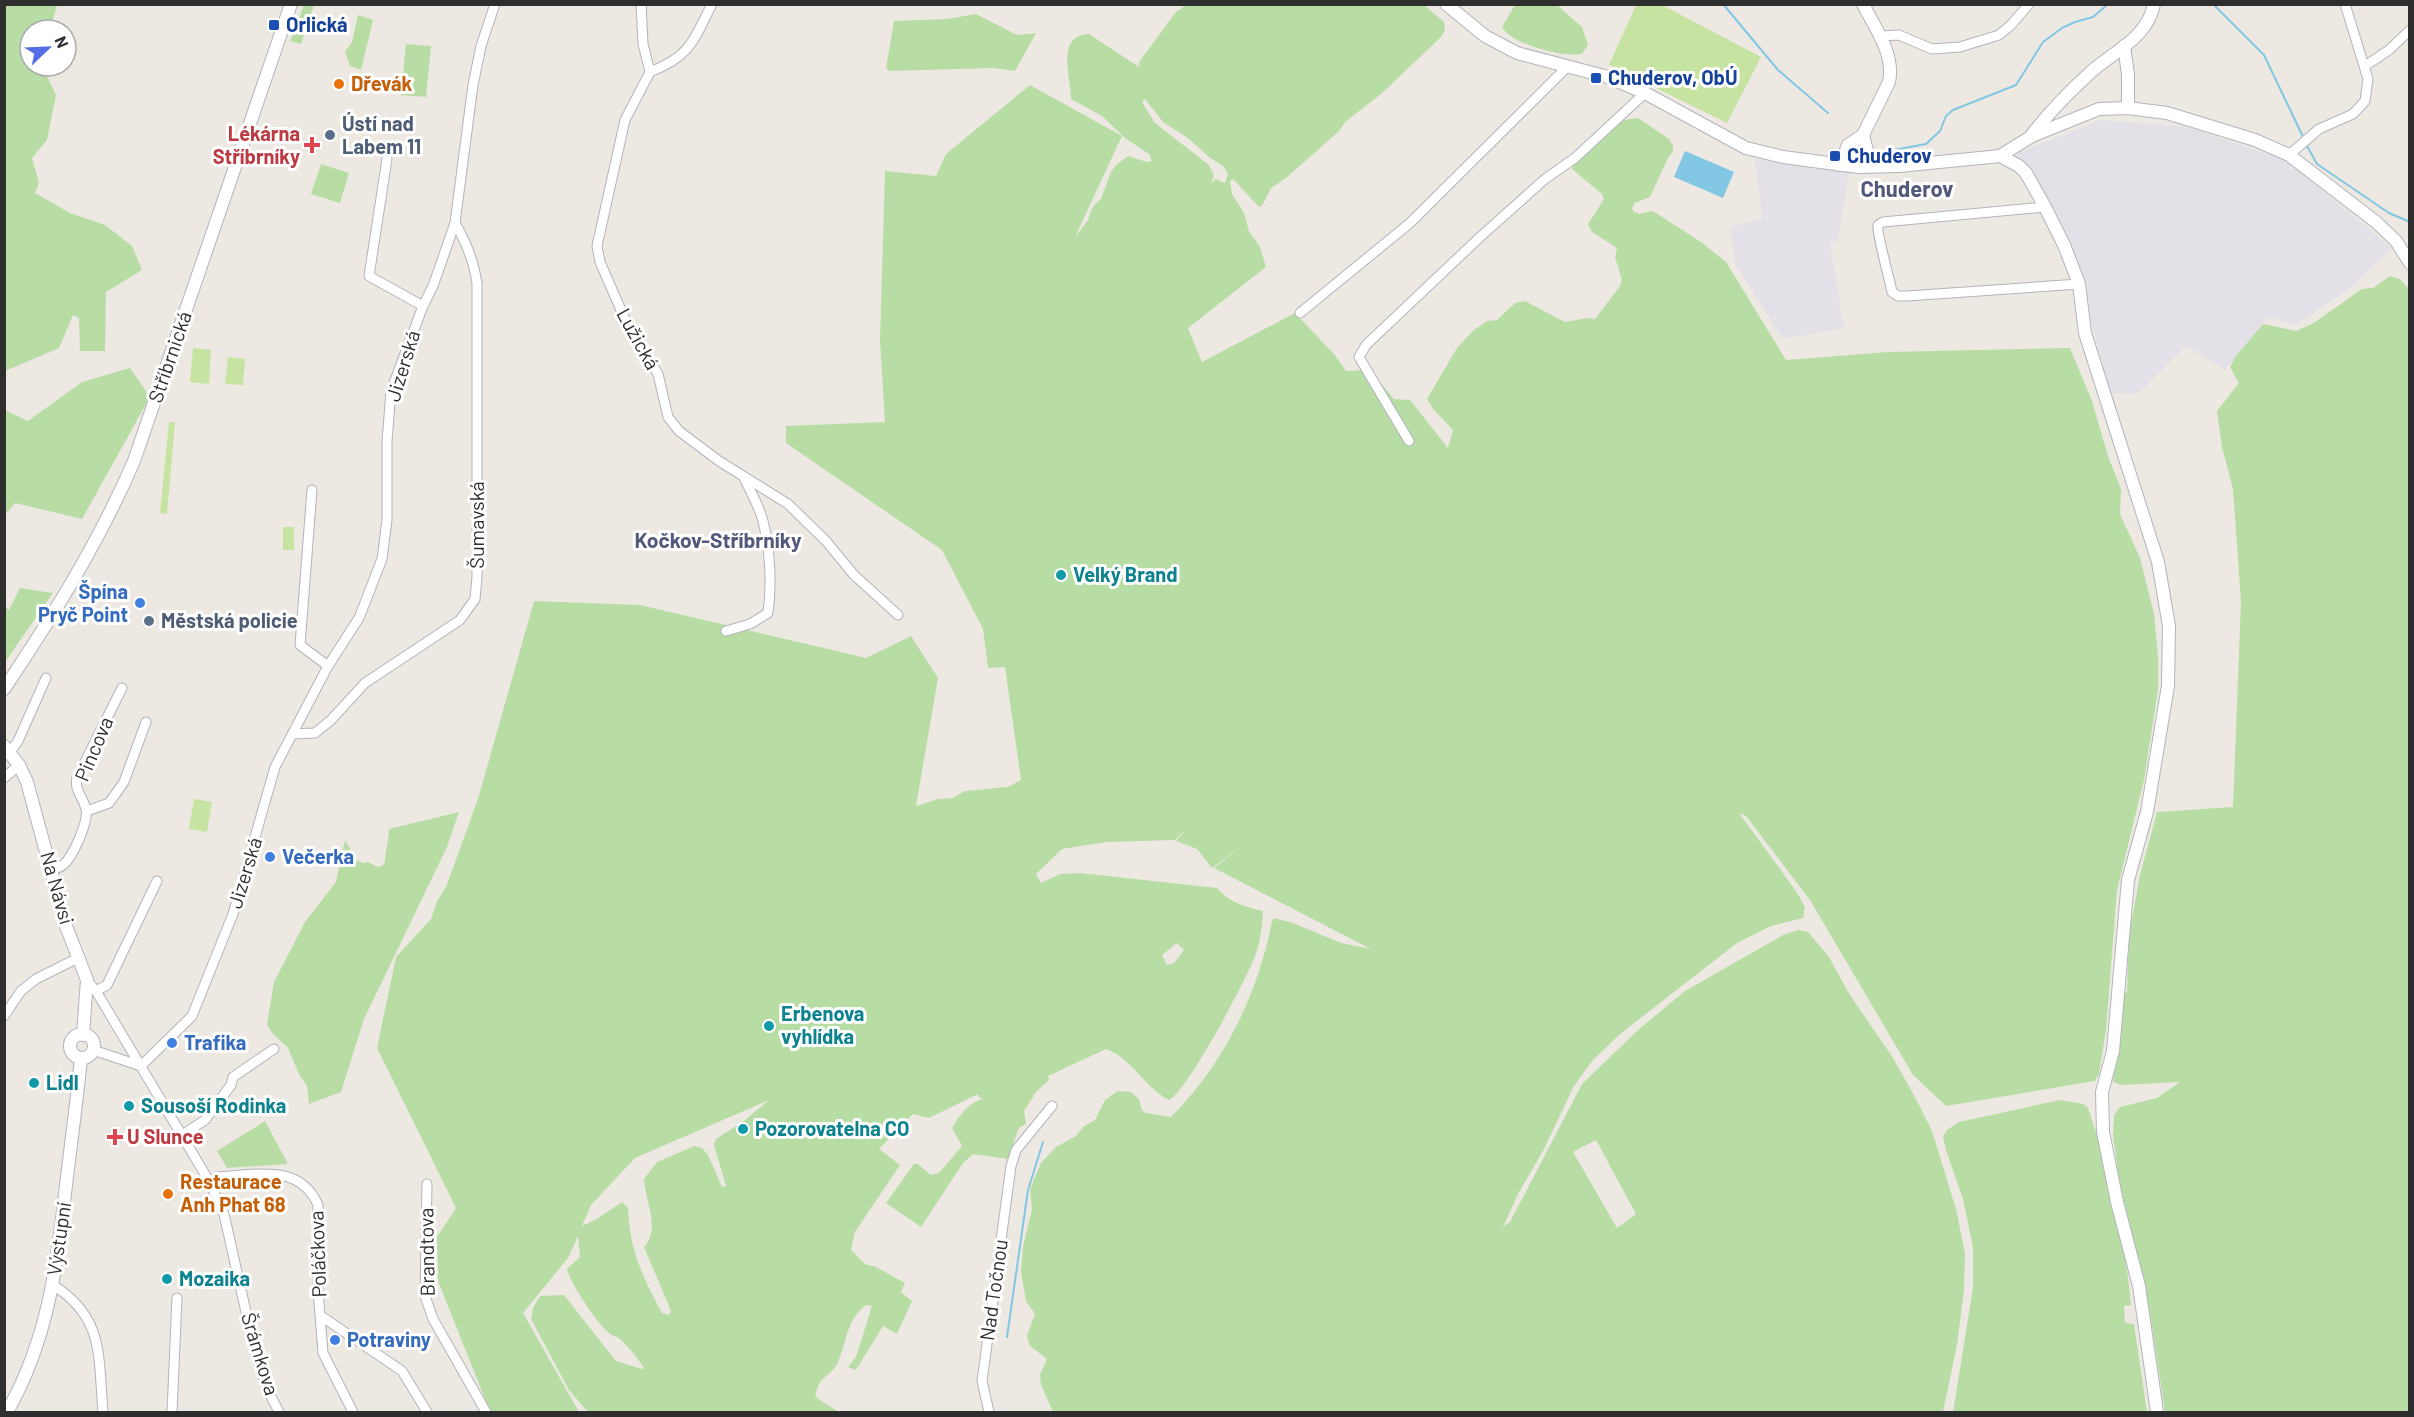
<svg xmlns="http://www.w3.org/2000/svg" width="2414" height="1417" font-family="Barlow,sans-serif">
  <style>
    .industrial { fill: #e3e1e7 }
    .green { fill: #b7dda5; fill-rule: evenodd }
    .pitch { fill: #c6e3a2 }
    .water { fill: #82c7e3 }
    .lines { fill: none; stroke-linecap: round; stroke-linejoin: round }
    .stream { stroke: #82c7e3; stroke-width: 2 }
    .minor-casing { stroke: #b2b4bc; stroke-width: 11 }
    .tertiary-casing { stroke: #b2b4bc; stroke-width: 14 }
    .minor { stroke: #fff; stroke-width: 9 }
    .tertiary { stroke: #fff; stroke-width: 12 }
    .transit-dot { fill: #1a4fb4; stroke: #fff; stroke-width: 2 }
    .food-dot { fill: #e8710a; stroke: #fff; stroke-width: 2 }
    .service-dot { fill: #5c6f8a; stroke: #fff; stroke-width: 2 }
    .health-dot { fill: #e0444e; stroke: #fff; stroke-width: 2 }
    .culture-dot { fill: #0f9aa8; stroke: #fff; stroke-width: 2 }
    .shop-dot { fill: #3f7fe0; stroke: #fff; stroke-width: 2 }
    .labels { text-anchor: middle; stroke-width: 6; stroke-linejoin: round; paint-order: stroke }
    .transit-label { font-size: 20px; font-weight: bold; fill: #164399; stroke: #fff; text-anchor: start }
    .food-label { font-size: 20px; font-weight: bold; fill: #c56008; stroke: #fff; text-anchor: start }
    .service-label { font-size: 20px; font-weight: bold; fill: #4e5e75; stroke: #fff; text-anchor: start }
    .health-label { font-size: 20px; font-weight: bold; fill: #be3a42; stroke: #fff; text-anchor: end }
    .street-label { font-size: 20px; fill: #2e2e2e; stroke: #fff }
    .culture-label { font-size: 20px; font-weight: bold; fill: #0d838f; stroke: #fff; text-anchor: start }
    .shop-label { font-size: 20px; font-weight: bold; fill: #366cbe; stroke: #fff; text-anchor: start }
    .neighbourhood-label { font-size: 21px; font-weight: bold; fill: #52597a; stroke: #fff }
    .quarter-label { font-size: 22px; font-weight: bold; fill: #52597a; stroke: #fff }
  </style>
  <rect width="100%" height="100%" fill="#ede9e2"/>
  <g class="industrial">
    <path d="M2101,120L2188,127L2287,161L2392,248L2353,286L2296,325L2266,316L2263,324L2225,370L2186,346L2138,394L2111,393L2071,250L2034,174L2016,154Z"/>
    <path d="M1755,159L1849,170L1838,241L1830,243L1844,328L1783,339L1736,266L1730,227L1762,219Z"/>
  </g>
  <g class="green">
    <path d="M5,5H57L50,30H30V66H42L56,95L47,140L32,158L39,183L35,193L70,213L105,225L132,246L142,270L106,292L105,351H80L79,318L73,315L59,348L5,371Z"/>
    <path d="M304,5H314L301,44L290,41Z"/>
    <path d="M1186,5H1424L1444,22L1445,30L1441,37L1381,94L1345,122L1340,130L1286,178L1271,188L1263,204L1259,207L1233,179L1230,181L1232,194L1244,213L1249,231L1260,247L1266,267L1188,328L1202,362L1295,313L1334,354L1346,371L1370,370L1394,399L1410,400L1448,448L1453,430L1434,410L1427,399L1457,348L1474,330L1487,321L1497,320L1515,303L1525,301L1565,322L1588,318L1595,319L1620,286L1622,280L1615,257L1617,248L1592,232L1588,224L1604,199L1602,194L1572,169L1573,161L1611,129L1624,120L1638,118L1669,139L1673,146V151L1667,160L1650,197L1635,203L1632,208L1634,212L1639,214L1651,211L1656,213L1701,242L1726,262L1786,360L1889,352L2070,348L2092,401L2108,456L2121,489L2120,514L2140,558L2154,614L2158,657V690L2144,780L2117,890L2106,1030L2099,1074L2095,1081L1946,1106L1913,1075L1810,900L1746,816L1739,813L1796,891L1805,907L1803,918L1771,926L1737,943L1620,1034L1592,1061L1574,1086L1543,1151L1518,1194L1504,1225L1498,1230L1510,1222L1582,1084L1638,1030L1685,991L1783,935L1798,930L1808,932L1829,957L1848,992L1893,1058L1916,1099L1932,1131L1956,1209L1965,1253L1964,1290L1957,1345L1943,1412H1053L1041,1385L1040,1375L1047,1359L1030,1346L1027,1336L1035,1314L1026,1301L1021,1271L1023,1247L1032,1209L1030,1189L1041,1163L1056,1147L1076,1136L1084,1126L1095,1120L1105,1100L1118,1091L1131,1092L1139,1099L1142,1110L1146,1113L1171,1117C1224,1064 1258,994 1272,921L1275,918L1293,923L1341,943L1371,949L1214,868L1243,845L1212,868L1197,849L1176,841L1187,828L1175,840L1107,842L1062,849L1036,874L1041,883L1060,874L1080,873L1217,888C1229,902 1245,907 1263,911C1262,928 1260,946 1253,961C1243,985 1188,1090 1169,1100C1145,1088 1132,1058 1106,1049L1048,1076L1049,1080L1036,1092L1024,1111L1026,1124L1019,1128L1008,1159L973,1154L963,1163L921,1227L886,1203L914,1164H918L931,1175L939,1173L962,1146L952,1128C960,1114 969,1103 984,1098H979L978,1094L929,1118L913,1114L879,1149L900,1165L855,1232L851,1250L865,1264L876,1267L905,1283L901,1292L912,1301L897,1334L883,1326L856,1370L848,1367L856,1357L872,1306L866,1305C845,1321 848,1341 837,1364C834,1371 826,1375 821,1381C818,1385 817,1390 815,1395L818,1399L839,1412H588L569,1390L531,1319L533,1308L540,1296L564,1295L616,1361L642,1369L644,1368C641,1362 625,1343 620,1339C617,1336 611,1336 608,1332C597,1323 570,1283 567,1269L580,1257L578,1236L568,1258L523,1313L579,1412H491L489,1409L438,1281L437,1237L456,1208L377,1048L396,957L431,919L437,901L446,887L478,799L534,601L640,605L866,658L911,636L938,678L916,806L938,799L953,798L965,791L1008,787L1021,780L1005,667L988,668L983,629L942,550L786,443V426L885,422L880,340L885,171L936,176L946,154L1030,85L1122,136L1075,237L1088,220L1093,206L1101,199L1111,172L1115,166L1128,156L1147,162L1152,161L1149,154L1125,138L1102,116L1071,99C1071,77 1055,36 1089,34L1139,67V62L1176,12ZM1145,99L1163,122L1188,138L1209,157L1224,167L1228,174L1225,183L1216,179L1211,183L1214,175L1209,165L1155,123L1142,102ZM1177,943L1184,950L1174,963L1167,965L1162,955ZM769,1100L745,1120L716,1139L714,1145L726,1186L722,1187L708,1155L702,1148L694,1146L657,1162L644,1179C645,1201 661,1228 644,1247L671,1311L669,1315L662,1313C642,1276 630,1251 628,1208L622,1202L595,1220L582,1226L591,1205L635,1158ZM1596,1140L1636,1214L1617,1228L1573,1152Z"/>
    <path d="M1515,5H1557L1582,27L1588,45L1582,54C1563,58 1511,44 1502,27Z"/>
    <path d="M976,14L1017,35L1036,33L1015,71L992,68L890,71L886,68L894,21L947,19Z"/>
    <path d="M358,15L373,20L361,70L350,66L345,52L352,42Z"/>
    <path d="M406,44L431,46L426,97L401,95Z"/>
    <path d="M321,164L349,173L340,203L311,194Z"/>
    <path d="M2390,276L2400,279L2410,290L2409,1412H2165L2149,1306L2120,1185L2113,1136L2114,1115L2120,1107L2157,1098L2180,1082L2121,1085L2113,1082L2123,996L2127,991L2129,935L2140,875L2157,812L2233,807L2241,601L2233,489L2222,447L2217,411L2239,383L2230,367L2236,356L2263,324L2296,331L2312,324L2362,289L2373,288Z"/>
    <path d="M130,368L150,397L82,519L15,503L5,515V410L28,421L82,382Z"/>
    <path d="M20,588L53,593L5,662V607L9,610Z"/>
    <path d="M459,812L447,847L364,1019L341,1092L309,1104L307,1086L299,1074L288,1048L272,1033L267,1024L274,982L305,922L336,882L345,840L357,861L364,863L368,862C375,865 379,871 385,862C385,850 389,841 389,829Z"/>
    <path d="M2060,1100L2083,1104L2088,1108L2101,1147L2127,1269L2131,1305L2124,1306L2125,1323L2134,1324L2147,1412H1953L1973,1288V1247L1963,1199L1946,1150L1943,1137L1947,1130L1959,1122Z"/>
    <path d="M265,1121L288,1164L227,1168L217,1151Z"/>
  </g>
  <g class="pitch">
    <path d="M1636,5H1662L1761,57L1727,123L1609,65Z"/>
    <path d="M193,348L211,350L209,384L190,382Z"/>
    <path d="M228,357L245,359L243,385L225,384Z"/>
    <path d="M169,422H175L167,514L160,513Z"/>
    <rect x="283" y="527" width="11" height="23"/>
    <path d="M194,799L212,802L207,832L189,829Z"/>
  </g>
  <path class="water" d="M1685,151L1734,172L1723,198L1674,177Z"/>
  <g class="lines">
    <g class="stream">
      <path d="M1723,4L1778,70L1828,113"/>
      <path d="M2213,4L2264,55L2304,139"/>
      <path d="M2306,144L2317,164L2389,213L2410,222"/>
      <path d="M1872,154L1926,144L1940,131L1946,116L1953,110L2016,85L2043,42L2062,28L2075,22L2093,17L2108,4"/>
      <path d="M1007,1337L1028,1190L1043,1142"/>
    </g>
    <defs>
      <g id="minor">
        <path d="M641,4L643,44L650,72L625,120L597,246L600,262L624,317L658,374L668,417L679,431L719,461L788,504L826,541L854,575L898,615"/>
        <path d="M1880,36L1899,35L1932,49L1960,47L1999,35L2011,25L2029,4"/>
        <path d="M2365,66L2389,50L2410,30"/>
        <path d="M650,72C691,56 693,41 712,4"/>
        <path d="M2289,155L2319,129L2353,114L2365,101L2368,79L2345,4"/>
        <path d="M387,159L369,276L423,306"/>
        <path d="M2045,207L1883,222L1878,225C1876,231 1890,281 1892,292L1898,296H1907L2079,284"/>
        <path d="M1300,313L1410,223L1566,68"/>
        <path d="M1409,441L1359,357L1366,345L1479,238L1545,179L1575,158L1645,93"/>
        <path d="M312,490L300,645L328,666"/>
        <path d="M726,631L750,624L768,613C772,584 770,549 763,521C759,506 751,492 744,478"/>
        <path d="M293,734L315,733L331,720L365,683L460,620L475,599L477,577V283C474,261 466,242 455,223"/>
        <path d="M10,752L18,741L46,678"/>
        <path d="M4,778L19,765"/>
        <path d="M87,811L109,803L124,782L146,722"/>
        <path d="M50,870C55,869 59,868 63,865C73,857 89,821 86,809C83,797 74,790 77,778L122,688"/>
        <path d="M87,980L96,991L209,1181L224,1214L255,1352L268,1391L279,1412"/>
        <path d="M96,991L107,985L157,881"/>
        <path d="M4,1016L21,991L36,979L80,957"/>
        <path d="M93,1050L141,1066"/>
        <path d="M141,1066L192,1016L233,914L275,767L328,666L359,618L382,559L387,520V441L391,391L423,306L433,286L455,223L473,85L481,46L495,4"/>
        <path d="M182,1135L205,1120L231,1085L233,1077L274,1049"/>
        <path d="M209,1181L218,1177C256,1175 300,1163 318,1205V1290L323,1353L353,1412"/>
        <path d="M427,1184L425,1296L433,1319L486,1412"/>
        <path d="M53,1285C105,1318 98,1357 103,1412"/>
        <path d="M321,1316L402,1371L427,1412"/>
        <path d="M172,1412L177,1298"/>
        <path d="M989,1412L982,1381L1011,1166L1016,1150L1052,1106"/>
      </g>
      <g id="tertiary">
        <path d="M1446,4L1485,36L1517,53L1608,77L1645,93L1746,148L1783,157L1859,167L1899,166L2000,156L2019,166L2026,173L2045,207L2064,245L2079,284L2085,333L2158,562L2169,626L2168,686L2147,812L2128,880L2113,1051L2102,1092L2103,1132L2117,1202L2139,1286L2157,1412"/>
        <path d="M1863,4C1875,28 1895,54 1889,82L1863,135L1871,166"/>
        <path d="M2124,46L2128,74V108"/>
        <path d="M2031,136C2049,112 2070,91 2092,71C2115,51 2148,37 2154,4"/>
        <path d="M2000,156L2032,136L2099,109L2128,108L2167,113L2255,140L2289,155L2376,222L2396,241L2410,263"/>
        <path d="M1840,165L1848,145L1863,135"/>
        <path d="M4,689C53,616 99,542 134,461L291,4"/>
        <path d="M4,746L19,765L27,782L66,926L87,980L83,1035"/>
        <circle cx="82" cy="1046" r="12"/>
        <path d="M7,1412C48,1340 57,1266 66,1185C71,1143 77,1100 81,1058"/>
      </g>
    </defs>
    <use href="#minor" class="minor-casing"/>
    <use href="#tertiary" class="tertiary-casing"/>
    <use href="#minor" class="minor"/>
    <use href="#tertiary" class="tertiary"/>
  </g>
  <g class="transit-dot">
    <rect x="268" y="19" width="12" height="12" rx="3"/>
    <rect x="1590" y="72" width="12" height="12" rx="3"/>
    <rect x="1829" y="150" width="12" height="12" rx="3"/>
  </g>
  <g class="food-dot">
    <circle cx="339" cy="84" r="6"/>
    <circle cx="168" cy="1194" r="6"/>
  </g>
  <g class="service-dot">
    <circle cx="330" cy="135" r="6"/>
    <circle cx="149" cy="621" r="6"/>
  </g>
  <g class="health-dot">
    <path d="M309 136h6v6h6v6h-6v6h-6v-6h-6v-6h6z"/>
    <path d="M112 1128h6v6h6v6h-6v6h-6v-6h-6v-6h6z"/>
  </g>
  <g class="culture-dot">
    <circle cx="1061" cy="575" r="6"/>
    <circle cx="769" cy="1026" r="6"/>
    <circle cx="34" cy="1083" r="6"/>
    <circle cx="129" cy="1106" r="6"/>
    <circle cx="743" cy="1129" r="6"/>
    <circle cx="167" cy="1279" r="6"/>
  </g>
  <g class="shop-dot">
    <circle cx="140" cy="603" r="6"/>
    <circle cx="270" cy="857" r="6"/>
    <circle cx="172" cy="1043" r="6"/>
    <circle cx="335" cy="1340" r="6"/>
  </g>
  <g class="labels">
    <g class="transit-label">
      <text x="286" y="32">Orlická</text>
      <text x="1608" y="85">Chuderov, ObÚ</text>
      <text x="1847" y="163">Chuderov</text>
    </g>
    <g class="food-label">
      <text x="351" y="91">Dřevák</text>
      <text x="180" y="1189">Restaurace<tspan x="180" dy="23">Anh Phat 68</tspan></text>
    </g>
    <g class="service-label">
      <text x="342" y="131">Ústí nad<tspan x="342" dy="23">Labem 11</tspan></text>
      <text x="161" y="628">Městská policie</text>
    </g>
    <g class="health-label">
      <text x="300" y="141">Lékárna<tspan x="300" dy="23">Stříbrníky</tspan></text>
      <text x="127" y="1144" text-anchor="start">U Slunce</text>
    </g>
    <g class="street-label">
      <text transform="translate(638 339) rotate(61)" y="7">Lužická</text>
      <text transform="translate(170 357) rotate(-71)" y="7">Stříbrnická</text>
      <text transform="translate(403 366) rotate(-73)" y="7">Jizerská</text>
      <text transform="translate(477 525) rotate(-90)" y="7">Šumavská</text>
      <text transform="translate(94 749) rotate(-67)" y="7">Pincova</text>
      <text transform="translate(245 873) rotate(-73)" y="7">Jizerská</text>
      <text transform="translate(57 888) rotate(74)" y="7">Na Návsi</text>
      <text transform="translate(59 1239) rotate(-82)" y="7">Výstupní</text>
      <text transform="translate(427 1252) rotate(-91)" y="7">Brandtova</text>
      <text transform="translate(318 1254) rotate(-92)" y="7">Poláčkova</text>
      <text transform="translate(994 1290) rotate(-82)" y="7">Nad Točnou</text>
      <text transform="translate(260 1354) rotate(73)" y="7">Šrámkova</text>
    </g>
    <g class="culture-label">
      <text x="1073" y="582">Velký Brand</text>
      <text x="781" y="1021">Erbenova<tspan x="781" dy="23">vyhlídka</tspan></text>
      <text x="46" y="1090">Lidl</text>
      <text x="141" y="1113">Sousoší Rodinka</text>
      <text x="755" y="1136">Pozorovatelna CO</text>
      <text x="179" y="1286">Mozaika</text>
    </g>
    <g class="shop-label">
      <text x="128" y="599" text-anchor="end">Špína<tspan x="128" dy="23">Pryč Point</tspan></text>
      <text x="282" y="864">Večerka</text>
      <text x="184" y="1050">Trafika</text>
      <text x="347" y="1347">Potraviny</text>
    </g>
    <g class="neighbourhood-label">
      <text x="718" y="548">Kočkov-Stříbrníky</text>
    </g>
    <g class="quarter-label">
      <text x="1907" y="197">Chuderov</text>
    </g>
  </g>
  <rect width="2414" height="1417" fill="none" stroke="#2e2e2e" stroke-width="12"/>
  <g transform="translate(48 48) rotate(67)"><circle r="28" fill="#ffffff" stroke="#ababab" stroke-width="1.5"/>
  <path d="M0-4.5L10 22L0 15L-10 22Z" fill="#556ee7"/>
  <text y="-9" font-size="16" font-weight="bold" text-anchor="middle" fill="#2e2e2e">N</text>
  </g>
</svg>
